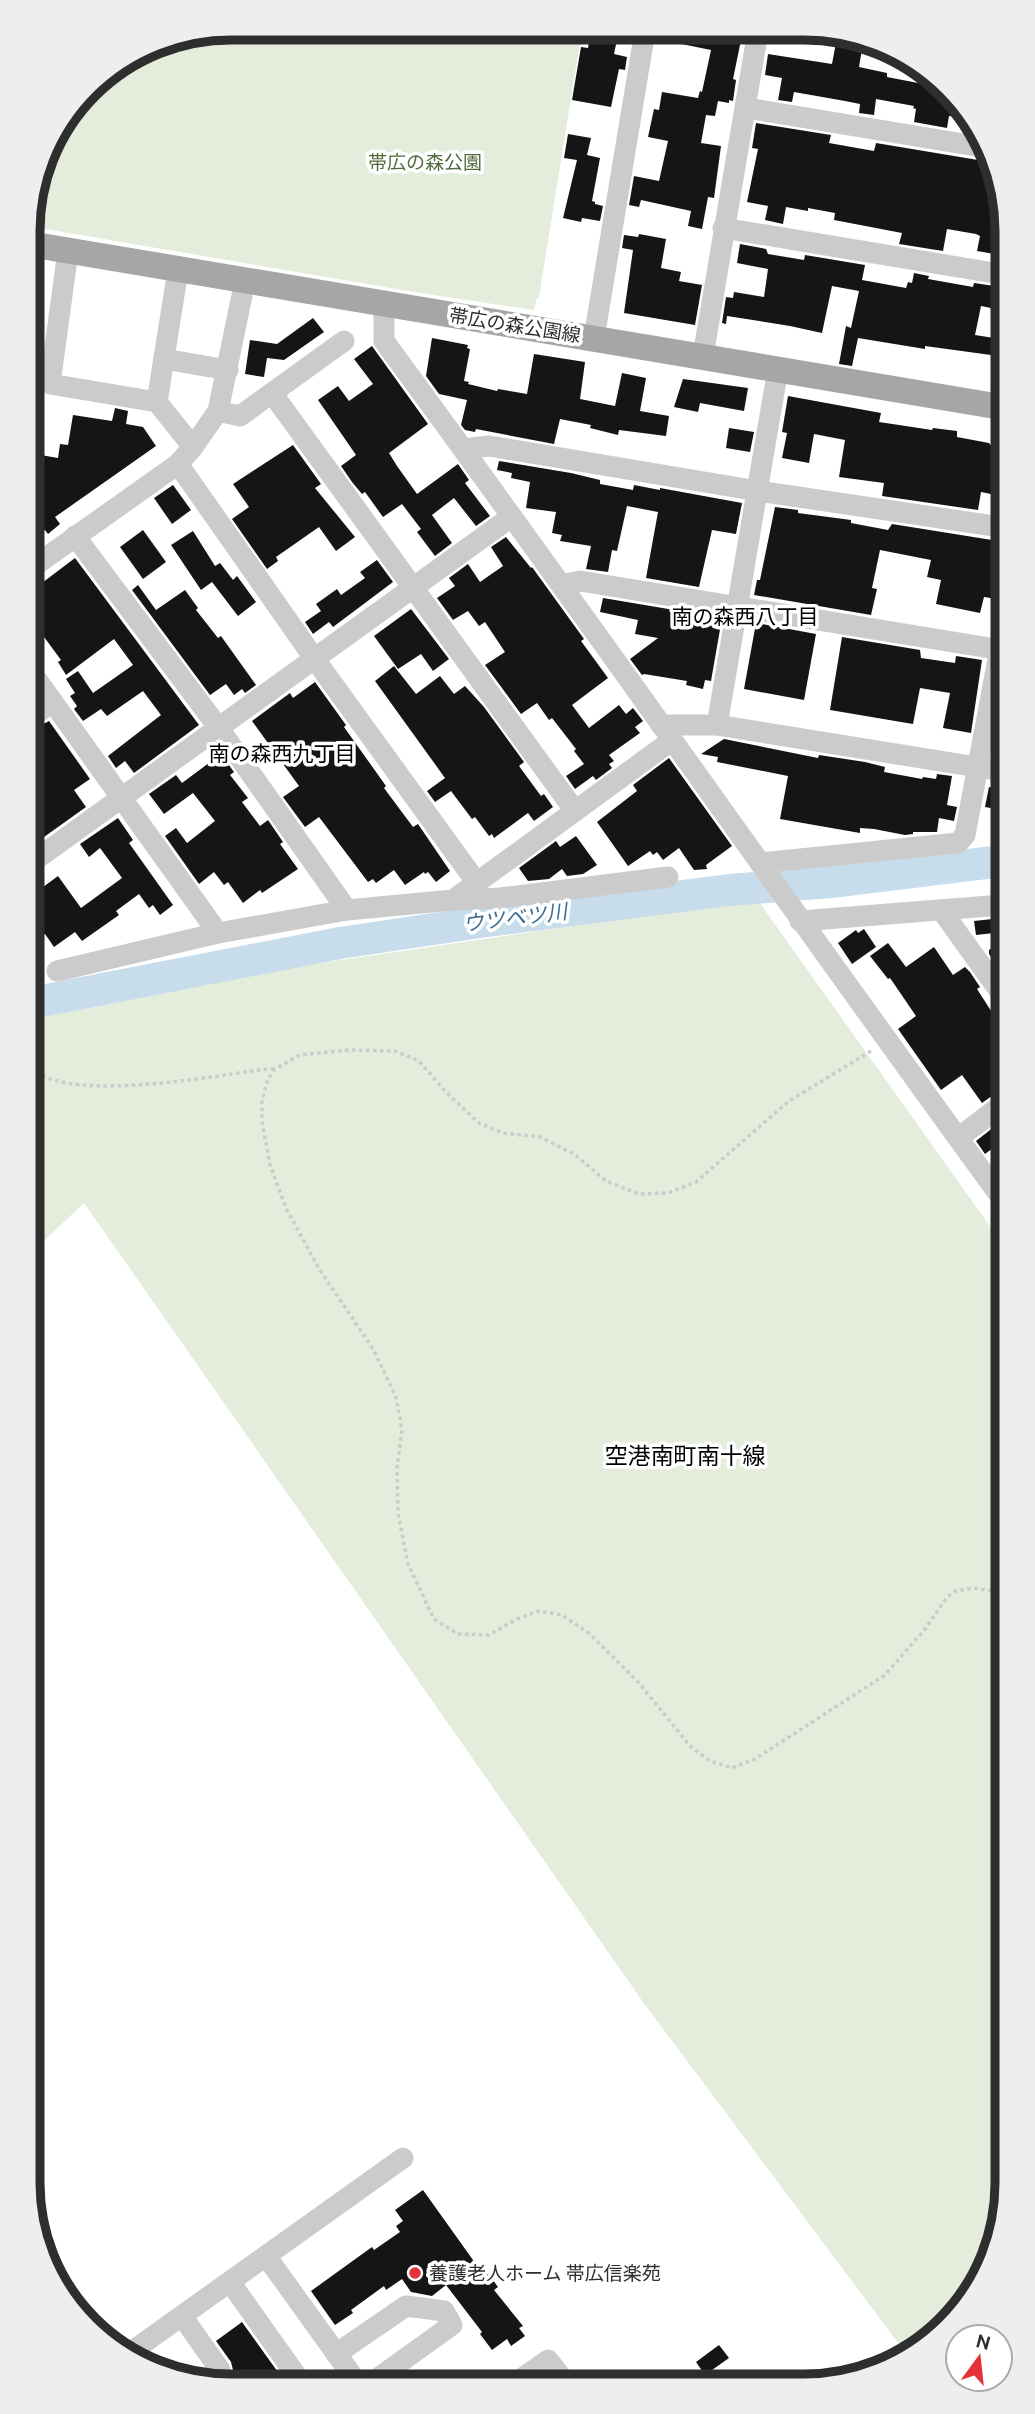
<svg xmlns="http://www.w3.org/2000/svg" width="1035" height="2414" font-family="Ubuntu,'Noto Sans JP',sans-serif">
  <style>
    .green { fill: #e4ecdc }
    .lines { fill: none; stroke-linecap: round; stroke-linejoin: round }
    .river { stroke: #c8ddec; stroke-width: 32 }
    .building { fill: #151515 }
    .path { stroke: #cbcbcb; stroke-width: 3.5; stroke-dasharray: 3.5 3.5; stroke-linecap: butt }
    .minor { stroke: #cbcbcb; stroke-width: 21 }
    .major { stroke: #a6a6a6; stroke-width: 26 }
    .poi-dot { fill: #e53138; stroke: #fff; stroke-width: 2.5 }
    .labels { text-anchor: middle; stroke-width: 7; stroke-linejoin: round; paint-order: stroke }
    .park-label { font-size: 19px; fill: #506a3c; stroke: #fff }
    .street-label { font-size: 19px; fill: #2e2e2e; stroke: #fff }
    .poi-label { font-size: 19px; fill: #2e2e2e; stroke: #fff; text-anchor: start }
    .neighbourhood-label { font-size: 21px; fill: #000; stroke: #fff }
    .water-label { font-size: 21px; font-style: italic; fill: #3c6d91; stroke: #fff }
    .quarter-label { font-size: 23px; fill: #000; stroke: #fff }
    .rim { fill: none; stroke: #2e2e2e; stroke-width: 9 }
  </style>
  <rect width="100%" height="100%" fill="#fff"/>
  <g class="green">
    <path d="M231,28L582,30L539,297L537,298L534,310L420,293L28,226V217L49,141L97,79L154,43Z"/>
    <path d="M757,899L1004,1246L1007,2196L992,2260L957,2316L916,2352L908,2356L643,2002L84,1203L32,1252L31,1018L62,1001Z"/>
  </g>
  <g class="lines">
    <path class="river" d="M31,1003L340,943L487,921L729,890L831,882L1002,861"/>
  </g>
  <g class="building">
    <path d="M591,30H619L614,54L627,57L625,70L619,69L611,107L572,100L581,47L588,48Z"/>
    <path d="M658,31H698L741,40L733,79L736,80L733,101L729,100V103L718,101L715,116L706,115L701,143L721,146L714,198L708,197L702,229L688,226L691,211L641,200L639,207L629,205L634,176L659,181L668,141L648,137L654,109L659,110L662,92L698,98L700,91L702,92L711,50L657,39Z"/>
    <path d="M838,32H843L863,43L859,67L887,73V77L918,83L919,77L934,80L947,87L965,118L949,116L947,128L914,122L916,109L913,108L914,106L876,99L874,115L859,113L860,104L845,101L794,92L792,102L778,100L782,78L765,75L768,54L832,64Z"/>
    <path d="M756,123L831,135L829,143L874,151L876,143L990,162L1000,179V255L977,251L980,236L976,234L947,229L943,251L899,244L902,233L834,220L835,213L808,208V211L786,207L783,224L765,220L768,206L747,202L758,149L752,148Z"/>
    <path d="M568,134L591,138L587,155L600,158L592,201L595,202V204L603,206L600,221L582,218L581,222L563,218L577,160L564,158Z"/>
    <path d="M639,234L666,239L661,268L681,272L679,281L702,285L695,325L624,313L633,250L622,248L624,235L638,237Z"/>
    <path d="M740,244L766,249L768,254L804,260L805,255L865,265L862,280L906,288L908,282L912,283L914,273L929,276L928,279L973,287L974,283L1001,287V310L981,306L975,335L994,338L991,355L925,346V349L858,338L852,366L839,364L846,326L851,328L859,291L832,286L822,333L790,326L727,316L726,324L722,323L726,297L733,298L734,292L764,297L768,269L737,263Z"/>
    <path d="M313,318L324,332L284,360L267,358L264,377L245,374L250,340L277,344Z"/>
    <path d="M432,338L468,345L467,348L470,349L464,381L469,382L468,384L497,391L498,389L527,394L534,354L585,362L580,399L615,406L622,373L646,378L640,411L669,416L666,436L619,430L618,435L590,428L591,425L560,419L554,444L476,429L475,432L465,430L461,425L467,400L439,394L426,376Z"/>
    <path d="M372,346L428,424L389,453L397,466L417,494L458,464L469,480L465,483L490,516L476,526L454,498L432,515L452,543L435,556L417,532L421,529L402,504L383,517L365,492L362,494L352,482L341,466L356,455L318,400L338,386L349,401L373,384L354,359Z"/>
    <path d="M683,379L748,388L744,411L700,403L698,412L674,407Z"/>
    <path d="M788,396L881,413L879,422L932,430L933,428L957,431V437L989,443L997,453L1001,454V496L981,492L978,510L882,496L884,483L839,477L845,440L814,434L809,463L782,458L787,433L782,432Z"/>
    <path d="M115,408L128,411L126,424L143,427L156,446L55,517L60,524L48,534L45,530L29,541V453L58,458L60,444L68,445L73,415L112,421Z"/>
    <path d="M729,428L754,432L750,452L726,448Z"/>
    <path d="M293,445L321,484L315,488L355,537L336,551L319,527L276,557L278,561L267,569L232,519L249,507L233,484Z"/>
    <path d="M499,461L571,473L600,480V484L633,490L634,485L660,490V488L742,503L736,534L712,530L699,587L646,578L658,512L627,506L617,551L612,550L608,572L586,569L591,546L560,541L562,535L552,533L556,512L526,508L530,482L511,478L512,473L497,470Z"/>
    <path d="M173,485L191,510L172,524L154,498Z"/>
    <path d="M775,507L798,510V513L851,520V523L888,530L892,524L992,540V542L999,543L998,551L1001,552V575L997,599L984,597L980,613L936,604L941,580L927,577L931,560L880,550L872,588L877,589L871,615L754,595L757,580H760Z"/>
    <path d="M143,530L166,562L143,579L120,547Z"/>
    <path d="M193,531L215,566L220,563L233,580L237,576L256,602L238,616L212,582L201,590L171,545Z"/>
    <path d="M506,537L531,568L532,567L584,639L581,641L608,678L572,705L589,728L619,705L626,714L633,708L643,721L635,727L640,733L609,755L614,761L609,764L612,768L596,780L593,776L575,789L566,776L584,764L574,751L576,749L552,718L549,720L537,703L521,714L485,665L505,652L485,622L479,626L468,611L453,620L437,598L455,586L449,578L468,564L480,582L503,566L491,547Z"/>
    <path d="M75,558L199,725L134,773L125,761L116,768L108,756L161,715L143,691L107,716L101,709L83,721L74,709L77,706L70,696L75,693L66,679L78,671L93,693L133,665L114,639L66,675L58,662L61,660L36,626L39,624L30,610V592Z"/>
    <path d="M377,560L393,582L333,627L329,622L313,634L305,622L321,611L316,604L337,589L341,595L365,578L360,572Z"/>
    <path d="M138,585L156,610L185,590L198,608L196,610L218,638L221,636L256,685L245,693L242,689L234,695L226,684L210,695L132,590Z"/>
    <path d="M603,598L722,618L711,681L705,680L703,689L686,685L687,681L644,674L642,675L630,659L658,638L635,634L638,620L600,612Z"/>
    <path d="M411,609L449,659L433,671L421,654L398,669L374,636Z"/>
    <path d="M756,623L816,634L804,700L744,689Z"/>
    <path d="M842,637L920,650L921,658L955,663L956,656L982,660L971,733L943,728L950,693L920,688L913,724L830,710Z"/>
    <path d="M394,666L416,694L440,676L454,694L465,686L484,707L524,762L519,766L541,796L544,794L553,807L534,821L528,813L494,838L492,834L489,836L475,817L472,819L451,791L435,802L427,791L445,778L375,681Z"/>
    <path d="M315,682L346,725L344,727L386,786L384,788L413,827L418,824L450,871L436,882L428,872L425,874L424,872L405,885L394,870L376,883L373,879L368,882L319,817L305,827L283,797L299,786L252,721L290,693L293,698Z"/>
    <path d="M49,721L90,779L74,790L86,807L30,847V731Z"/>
    <path d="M724,739L818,758L819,755L865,762L885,767L884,772L922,779L923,777L936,779L937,774L952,776L947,805L957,807L954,821L939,818L937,832H913V834L905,835L874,829L860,828V833L780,819L788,776L717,762L718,757L701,754Z"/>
    <path d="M221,754L234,772L230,775L248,798L242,802L260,826L268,820L283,842L280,844L298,869L262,893L260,890L243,903L228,882L224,885L214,872L199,884L165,836L176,828L187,843L215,821L193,793L164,814L149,794L176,775L182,783Z"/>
    <path d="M669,758L732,846L706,865L707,869L694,870L679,848L663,860L657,852L653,855L650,851L628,866L597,822L637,791L633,785Z"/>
    <path d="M989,787L1002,789V810L985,807Z"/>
    <path d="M118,818L133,840L129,843L173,905L160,915L153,905L149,908L139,894L116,911L119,915L82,941L75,932L54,947L45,934L31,945V896L58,876L81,908L122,878L100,848L89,857L80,844Z"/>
    <path d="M576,836L597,865L583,874L567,876L562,869L549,879L528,881L519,868L556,841L560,847Z"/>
    <path d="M1002,918L1003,932L976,935L974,921Z"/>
    <path d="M864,929L876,947L852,964L838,943L856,930L858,933Z"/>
    <path d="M1003,940V973L989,954V950Z"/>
    <path d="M888,943L906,967L934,947L953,975L965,967L970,972L980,987L977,989L995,1017L1003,1011V1088L982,1103L962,1075L941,1090L898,1029L916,1016L890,978L888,979L870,956Z"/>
    <path d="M1003,1120V1154L997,1145L985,1154L976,1141Z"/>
    <path d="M423,2190L478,2267L482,2265L498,2287L494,2290L523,2326L519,2328L525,2336L511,2346L507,2339L492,2350L480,2334L482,2332L446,2285L432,2296L411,2292L402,2279L386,2290L384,2286L351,2310L353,2313L335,2325L311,2291L372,2247L374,2250L400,2232L396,2226L403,2221L395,2210Z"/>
    <path d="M242,2322L285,2382H241L233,2370L231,2362L216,2341Z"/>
    <path d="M719,2345L729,2358L705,2375L696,2362Z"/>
  </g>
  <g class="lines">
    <g class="path">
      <path d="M871,1051L789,1101L696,1182L668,1193L639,1194L606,1181L574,1154L540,1137L503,1133L479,1123L446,1092L419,1061L395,1051L349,1050L300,1055L275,1069L268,1079L262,1100V1121L270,1165L286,1208L318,1267L373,1349L396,1397L402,1430L397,1468L398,1513L408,1564L434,1619L458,1634L489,1635L517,1619L538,1611L562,1615L590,1634L639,1683L690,1746L710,1761L732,1768L755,1759L885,1675L925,1629L947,1597L956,1591L973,1588L1005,1593"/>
      <path d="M31,1067C59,1101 190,1080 232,1074C247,1072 260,1069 275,1069"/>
    </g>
    <g class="minor">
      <path d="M746,108L982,147"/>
      <path d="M723,228L1000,274"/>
      <path d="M68,251L50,384L157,402L193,447"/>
      <path d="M384,304V341C593,625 795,915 1003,1200"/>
      <path d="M594,338L645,31"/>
      <path d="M703,356L758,31"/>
      <path d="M164,359L228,370"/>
      <path d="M272,393L575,811"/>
      <path d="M157,402L178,270"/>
      <path d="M218,411L240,416L344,341"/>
      <path d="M464,449L489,446L758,491L1001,527"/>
      <path d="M178,464L314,658L477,883"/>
      <path d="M75,536L218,727L347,910"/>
      <path d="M30,569L178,464L193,447L218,411L245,281"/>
      <path d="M562,585L580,581L1002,650"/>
      <path d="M30,670L218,933"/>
      <path d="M30,718L53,702"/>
      <path d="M661,725H717L1002,771"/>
      <path d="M717,725L778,369"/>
      <path d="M31,863L511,517"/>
      <path d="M760,863L958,843L965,835L1002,638"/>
      <path d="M453,900L500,898L668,877"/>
      <path d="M942,911L1003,996"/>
      <path d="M800,921L1002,905"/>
      <path d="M57,971L218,933L347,910L453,900L671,741"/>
      <path d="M958,1138L1003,1104"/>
      <path d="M266,2256L356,2381"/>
      <path d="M230,2282L301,2382"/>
      <path d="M182,2316L220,2370L204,2382"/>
      <path d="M131,2352L403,2158"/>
      <path d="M336,2354L406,2306L444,2311L452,2325L374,2381"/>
      <path d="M518,2381L548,2360L564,2380"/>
    </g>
    <path class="major" d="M29,244L1001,407"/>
  </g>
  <circle class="poi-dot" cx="415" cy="2273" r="7"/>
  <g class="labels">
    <g class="park-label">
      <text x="425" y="169">帯広の森公園</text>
    </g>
    <g class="street-label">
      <text transform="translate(515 325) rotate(9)" y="7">帯広の森公園線</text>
    </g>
    <g class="poi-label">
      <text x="429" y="2280">養護老人ホーム 帯広信楽苑</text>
    </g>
    <g class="neighbourhood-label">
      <text x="745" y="624">南の森西八丁目</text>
      <text x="282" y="761">南の森西九丁目</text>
    </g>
    <g class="water-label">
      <text transform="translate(515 918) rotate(-7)" y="7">ウツベツ川</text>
    </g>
    <g class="quarter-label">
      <text x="685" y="1464">空港南町南十線</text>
    </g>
  </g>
  <path d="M0 0H1035V2414H0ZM231 40H804A191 191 0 0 1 995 231V2183A191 191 0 0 1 804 2374H231A191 191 0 0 1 40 2183V231A191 191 0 0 1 231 40Z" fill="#eee" fill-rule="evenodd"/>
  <path class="rim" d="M231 40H804A191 191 0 0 1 995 231V2183A191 191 0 0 1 804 2374H231A191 191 0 0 1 40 2183V231A191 191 0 0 1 231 40Z"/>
  <g transform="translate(979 2358) rotate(15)"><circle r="33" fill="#ffffff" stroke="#ababab" stroke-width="2"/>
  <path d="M0-5L12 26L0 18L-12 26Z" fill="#e53138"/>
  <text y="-10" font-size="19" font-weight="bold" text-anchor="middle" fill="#2e2e2e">N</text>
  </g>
</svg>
